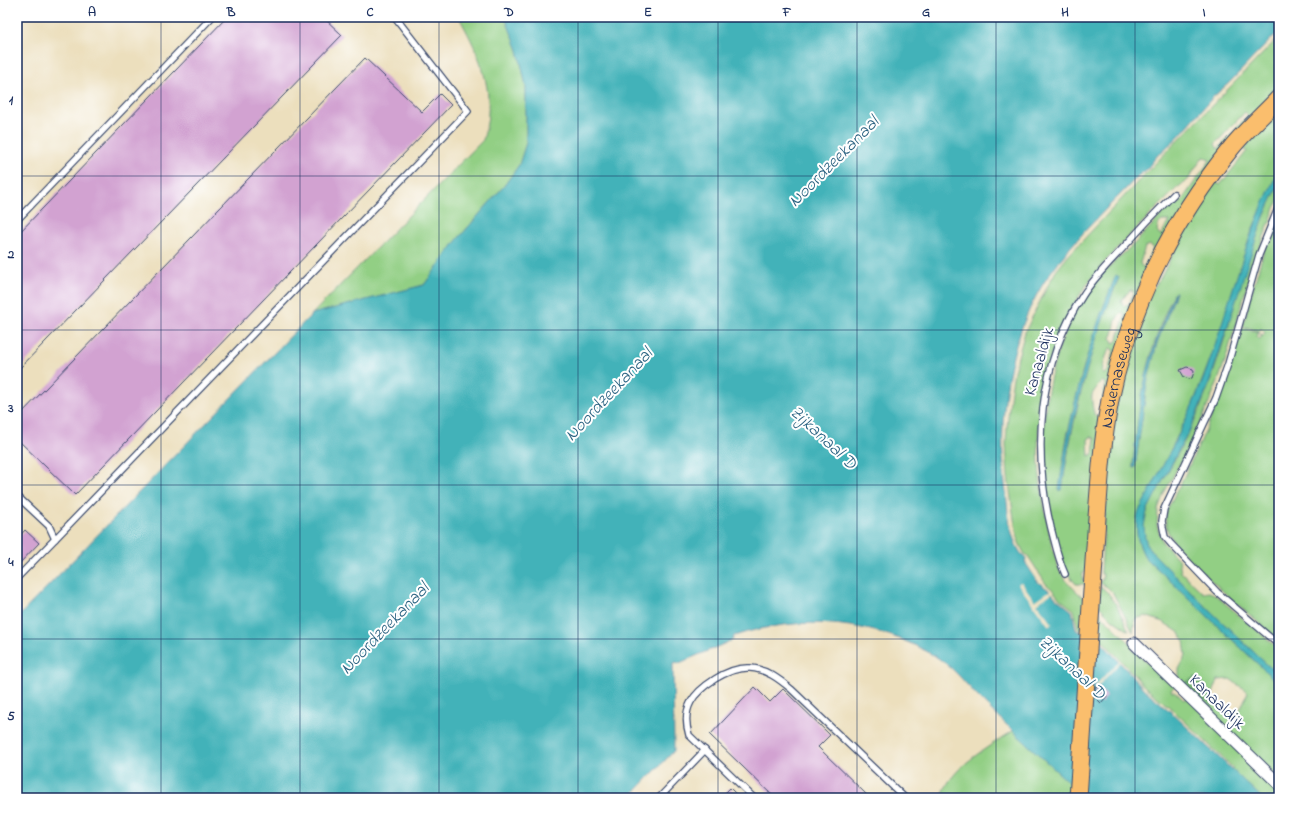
<svg xmlns="http://www.w3.org/2000/svg" width="1296" height="815" font-family="'Indie Flower',sans-serif">
  <style>
    .green { fill: #92cf84; stroke: #567f71; fill-rule: evenodd }
    .forest { fill: #75b272; stroke: #487068 }
    .water { fill: #42b2b9; stroke: #2e708c }
    .pier { fill: #ecdfbd }
    .building { fill: #d2a2d1 }
    .lines { fill: none; stroke-linecap: round; stroke-linejoin: round }
    .service-casing { stroke: #3a496c; stroke-width: 8 }
    .minor-casing { stroke: #3a496c; stroke-width: 13 }
    .primary-casing { stroke: #3a496c; stroke-width: 19 }
    .service { stroke: #fff; stroke-width: 5.5 }
    .minor { stroke: #fff; stroke-width: 11 }
    .primary { stroke: #fabe6d; stroke-width: 17 }
    .grid { fill: none; stroke: #1b2f5e; stroke-width: 1; stroke-opacity: 0.55 }
    .labels { text-anchor: middle; stroke-width: 4; stroke-linejoin: round; paint-order: stroke }
    .street-label { font-size: 17px; fill: #1b2f5e; stroke: #fff }
    .water-label { font-size: 18px; font-style: italic; fill: #2b6382; stroke: #fff }
    .neatline { fill: none; stroke: #1b2f5e; stroke-width: 1.5 }
    .grid-label { font-size: 13px; text-anchor: middle; font-weight: bold; fill: #1b2f5e }
  </style>
  <rect width="100%" height="100%" fill="#fff"/>
  <filter id="ink" filterUnits="userSpaceOnUse"><feTurbulence type="fractalNoise" baseFrequency=".025" numOctaves="2"/><feDisplacementMap in="SourceGraphic" scale="8" xChannelSelector="R" yChannelSelector="G"/><feConvolveMatrix kernelMatrix="1 2 1 2 8 2 1 2 1" color-interpolation-filters="sRGB"/></filter>
  <filter id="wash" filterUnits="userSpaceOnUse"><feTurbulence type="fractalNoise" baseFrequency=".012" numOctaves="4" result="noise"/><feDisplacementMap in="SourceGraphic" scale="16" xChannelSelector="R" yChannelSelector="G"/><feGaussianBlur stdDeviation="0.9" result="paint"/><feColorMatrix in="noise" values="0 0 0 0 0 0 0 0 0 0 0 0 0 0 0 0 0 1.4 0 .05"/><feComposite in="paint" operator="in"/></filter>
  <g filter="url(#wash)">
    <rect width="100%" height="100%" fill="#ecdfbd"/>
    <g class="green">
      <path d="M459,17H505L518,50L526,86V143L519,165L504,186L457,240L424,285L312,314L483,140C485,132 488,122 488,113C491,79 475,46 459,17Z"/>
      <path d="M1279,37V87L1254,113L1138,291L1085,572L1083,573L1082,580H1085V584H1076C1057,563 1054,531 1049,505C1035,432 1046,345 1093,285C1105,269 1120,257 1135,243C1148,230 1160,216 1173,203L1174,200L1177,203H1180L1210,160L1205,157L1202,158L1188,180L1177,188C1144,222 1107,254 1081,293C1041,353 1031,429 1043,499C1046,516 1049,533 1053,550C1055,557 1057,566 1061,573C1068,585 1080,594 1090,604C1104,618 1119,632 1133,646L1131,648L1175,686L1171,690L1172,692L1174,691L1184,700L1187,697L1279,787V798H1262L1231,769L1233,768L1173,710L1146,688L1104,642L1096,636L1080,630L1078,628L1074,610L1060,599L1052,589L1046,584L1028,556L1024,553L1019,543L1014,519L1008,477L1006,444L1007,427L1011,391L1014,371L1025,332L1046,289L1056,271L1069,255L1147,172ZM1245,112L1248,115L1218,149L1215,144ZM1162,221H1169L1161,235L1158,233C1156,228 1158,224 1162,221ZM1150,245L1153,249L1144,267H1142L1140,263L1145,247ZM1119,277C1090,348 1073,414 1062,490H1059L1067,436L1084,366L1101,314ZM1130,290H1132L1134,292L1129,304L1123,306L1121,301ZM1123,313L1125,316L1117,341L1113,343L1111,338C1116,330 1113,321 1120,314ZM1111,347L1112,348V350H1114L1108,371L1104,374L1102,373C1103,364 1106,354 1111,347ZM1102,381L1105,383L1100,415L1096,417C1093,414 1091,399 1092,395C1093,392 1100,383 1102,381ZM1090,437H1093L1095,439L1093,454L1089,456L1088,440ZM1081,623L1098,625V628L1081,627Z"/>
      <path d="M1279,105V170L1252,230L1213,352L1192,406L1163,466L1139,511C1134,526 1137,543 1145,557L1279,684V780L1209,711L1216,701L1226,711L1237,717L1248,692L1230,679L1218,680L1212,696L1196,677L1181,685L1179,679V669L1186,656L1184,641L1180,633L1163,622L1145,616L1135,619L1133,632L1113,593L1107,587L1100,583V581H1102L1103,574H1101V570L1112,426L1128,357L1151,292L1161,277L1178,244L1185,225L1215,182L1220,185L1247,151L1244,149L1248,145L1246,143ZM1175,292L1176,293L1157,343L1147,383L1135,467L1133,468C1133,458 1135,447 1136,437C1142,388 1152,336 1175,292Z"/>
      <path d="M1279,184V198L1254,262L1226,358L1218,381L1194,438L1164,493L1158,509L1157,526L1163,543L1179,560L1181,572L1203,593L1209,592L1214,594L1279,649V676L1203,604L1151,551C1132,528 1155,494 1167,473C1176,457 1185,441 1193,424C1229,347 1240,260 1279,184Z"/>
      <path d="M1279,213V640C1252,617 1226,595 1201,571C1189,559 1177,548 1169,534C1165,526 1165,518 1167,510C1174,495 1183,480 1190,464C1212,420 1228,374 1242,328L1259,332L1257,337L1260,339L1262,336L1260,335V334L1264,335L1265,332L1262,330L1261,328L1260,331L1243,326L1251,295L1265,247Z"/>
      <path d="M1100,586C1115,596 1121,616 1129,631L1113,620L1099,606Z"/>
      <path d="M1013,731L1071,784L1070,798H942C947,769 990,746 1013,731Z"/>
    </g>
    <path class="forest" d="M1196,677L1216,701L1209,711L1181,685Z"/>
    <g class="water">
      <path d="M505,17H1279V31L1229,83L1213,97L1179,136L1157,156L1146,170L1139,175C1109,207 1076,237 1051,272C1007,333 996,420 1006,493C1008,512 1009,535 1020,552C1021,554 1024,556 1026,558L1025,562L1038,582L1049,590L1056,598L1072,611L1076,630L1097,639L1103,644L1144,689L1171,712L1262,798H1086C1053,768 1020,738 988,707C971,691 958,671 938,658C878,620 800,614 734,636L733,640L677,664V662L673,663L674,751L629,798H17V618L312,314L424,285L457,240L504,186L519,165L526,143V86L518,50Z"/>
      <path d="M1279,170V184L1265,214L1253,248L1208,387L1192,425L1147,511L1144,526L1145,537L1147,545L1151,551L1203,604L1279,676V684L1145,557C1137,543 1134,526 1139,511C1162,467 1186,424 1204,377C1229,308 1245,236 1279,170Z"/>
      <path d="M1116,275L1119,277C1091,346 1071,416 1062,490H1059C1069,415 1087,345 1116,275Z"/>
      <path d="M1175,292H1176L1157,343L1147,383L1135,468L1133,467C1136,440 1138,412 1144,385C1151,353 1162,322 1175,292Z"/>
    </g>
    <g class="pier">
      <path d="M1021,582L1035,601L1051,590L1053,592L1037,604L1052,623L1049,626L1018,584Z"/>
      <path d="M1120,660L1121,661L1097,687L1095,686Z"/>
    </g>
    <g id="blocks">
      <g class="building">
        <path d="M227,17H323L342,35L17,371V235Z"/>
        <path d="M365,58L422,112L440,94L451,105L75,495L17,439V418Z"/>
        <path d="M1187,367L1193,369L1194,372L1192,378L1189,379L1184,377L1180,370Z"/>
        <path d="M25,530L39,543L17,566V539Z"/>
        <path d="M1095,685L1107,696L1101,703L1095,697Z"/>
        <path d="M755,687L770,702L783,689L830,735L818,747L870,798H775L710,735Z"/>
        <path d="M730,788L740,798H720Z"/>
      </g>
    </g>
  </g>
  <g filter="url(#ink)">
    <use href="#blocks" fill-opacity="0" stroke="#3a496c" stroke-width="1"/>
    <g class="lines">
      <defs>
        <g id="service">
          <path d="M1279,206L1259,255L1228,364L1216,398L1164,509L1162,521L1163,528L1165,537L1171,544L1217,592L1279,645"/>
          <path d="M17,220L212,17"/>
          <path d="M17,496L49,526L55,539L468,111L395,17"/>
          <path d="M1065,574C1058,559 1055,543 1051,528C1032,449 1038,364 1083,295C1094,278 1108,264 1122,249C1139,230 1156,212 1174,194"/>
          <path d="M17,578L55,539"/>
          <path d="M659,798L705,750"/>
          <path d="M754,798L689,735C681,708 693,693 715,679C726,672 737,667 750,668C766,669 779,679 791,689L905,798"/>
        </g>
        <path id="minor" d="M1134,643L1279,784"/>
        <g id="primary">
          <path id="s1" d="M1078,798C1083,719 1088,640 1094,561C1098,507 1100,453 1110,400C1117,365 1128,331 1141,299C1163,244 1195,193 1232,147C1246,130 1264,114 1279,98"/>
        </g>
      </defs>
      <use href="#service" class="service-casing"/>
      <use href="#minor" class="minor-casing"/>
      <use href="#primary" class="primary-casing"/>
      <use href="#service" class="service"/>
      <use href="#minor" class="minor"/>
      <use href="#primary" class="primary"/>
    </g>
  </g>
  <path class="grid" d="M161,17V798M300,17V798M439,17V798M578,17V798M718,17V798M857,17V798M996,17V798M1135,17V798M17,176H1279M17,330H1279M17,485H1279M17,639H1279"/>
  <g class="labels">
    <g class="street-label">
      <text transform="translate(1038 361) rotate(-74)" y="6">Kanaaldijk</text>
      <text dy="6" stroke="none"><textPath href="#s1" startOffset="423">Nauernaseweg</textPath></text>
      <text transform="translate(1218 701) rotate(44)" y="6">Kanaaldijk</text>
    </g>
    <g class="water-label">
      <text transform="translate(833 161) rotate(-45)" y="6">Noordzeekanaal</text>
      <text transform="translate(608 394) rotate(-47)" y="6">Noordzeekanaal</text>
      <text transform="translate(824 437) rotate(43)" y="6">Zijkanaal D</text>
      <text transform="translate(384 628) rotate(-46)" y="6">Noordzeekanaal</text>
      <text transform="translate(1073 667) rotate(43)" y="6">Zijkanaal D</text>
    </g>
  </g>
  <rect width="1296" height="815" fill="none" stroke="#fff" stroke-width="44"/>
  <rect x="22" y="22" width="1252" height="771" class="neatline"/>
  <g class="grid-label">
    <text x="92" y="16">A</text>
    <text x="231" y="16">B</text>
    <text x="370" y="16">C</text>
    <text x="509" y="16">D</text>
    <text x="648" y="16">E</text>
    <text x="787" y="16">F</text>
    <text x="926" y="16">G</text>
    <text x="1065" y="16">H</text>
    <text x="1204" y="16">I</text>
    <text x="11" y="104">1</text>
    <text x="11" y="258">2</text>
    <text x="11" y="412">3</text>
    <text x="11" y="566">4</text>
    <text x="11" y="720">5</text>
  </g>
</svg>
